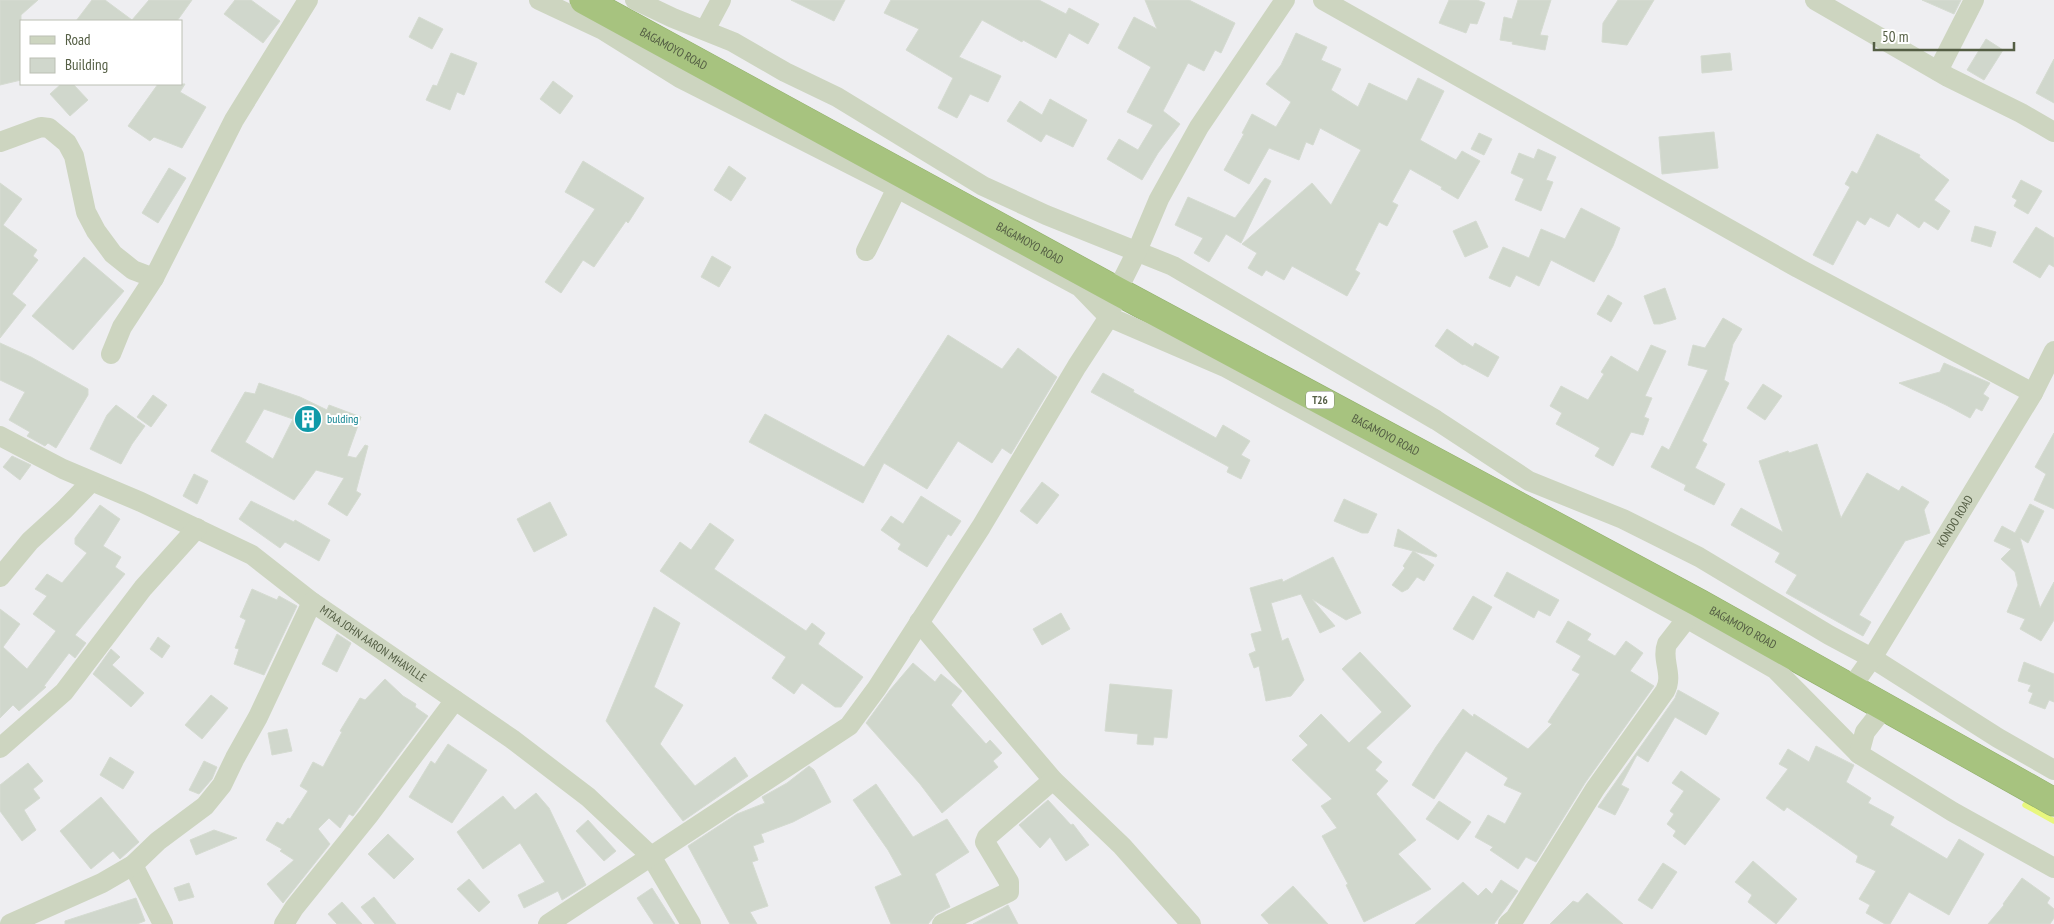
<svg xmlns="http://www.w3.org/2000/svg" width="2054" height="924" font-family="'PT Sans Narrow',sans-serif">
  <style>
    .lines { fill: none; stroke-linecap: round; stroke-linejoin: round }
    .stream { stroke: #e8f77e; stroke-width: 5.5 }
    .building { fill: #d0d7cc; stroke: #d5dbd1; fill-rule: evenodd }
    .highway-casing { stroke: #91af6b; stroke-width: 29 }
    .minor { stroke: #cdd5c0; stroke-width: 20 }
    .highway { stroke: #a7c37f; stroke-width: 28 }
    .labels { text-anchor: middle; stroke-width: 4; stroke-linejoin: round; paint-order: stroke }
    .shield { fill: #fff; stroke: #878e7c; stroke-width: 1 }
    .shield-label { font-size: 11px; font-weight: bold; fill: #545e44 }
    .street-label { font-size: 12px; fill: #545e44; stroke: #fff }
    .culture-label { font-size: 12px; fill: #0d838f; stroke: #fff; text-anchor: start }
  </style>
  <rect width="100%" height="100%" fill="#eeeef1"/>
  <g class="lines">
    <path class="stream" d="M2025,805L2054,821"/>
  </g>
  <g class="building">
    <path d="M0,0H38L21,15V80L0,85Z"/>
    <path d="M92,0H105L132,20L149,0H192L177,21H76Z"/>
    <path d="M235,0H251L280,21L263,43L224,14Z"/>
    <path d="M791,0H845L834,21Z"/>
    <path d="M891,0H1039L1066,14L1069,8L1099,24L1088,44L1069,33L1056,58L1023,40L1022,42L982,20L959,57L1001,76L988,102L970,94L957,118L938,108L953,78L906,50L919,29L884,13Z"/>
    <path d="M1145,0H1189L1235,23L1221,53L1215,50L1204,71L1188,63L1163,111L1180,124L1158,153L1142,180L1107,159L1119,139L1138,150L1153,125L1127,112L1151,67L1118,48L1134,17L1157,29Z"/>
    <path d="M1449,0H1477L1485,3L1477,24L1470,23L1466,33L1439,23Z"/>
    <path d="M1518,0H1551L1540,35L1548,36L1545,50L1512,44L1513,42L1500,40L1504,17L1512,19Z"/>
    <path d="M1618,0H1654L1627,45L1602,42L1603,23Z"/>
    <path d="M1922,0H1961L1954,14Z"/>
    <path d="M419,17L443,29L432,49L409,37Z"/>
    <path d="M1296,33L1327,47L1321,60L1341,69L1331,90L1358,107L1369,83L1407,101L1418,78L1444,91L1420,140L1456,160L1462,151L1480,161L1458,199L1441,189L1442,187L1410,169L1392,202L1398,205L1387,226L1379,222L1355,270L1360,273L1347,296L1292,266L1284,280L1266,270L1262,276L1248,268L1257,253L1242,244L1312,183L1331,205L1361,150L1320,128L1313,145L1306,142L1299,160L1269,148L1249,184L1224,170L1244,134L1242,133L1252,114L1276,127L1291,102L1266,84L1281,65Z"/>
    <path d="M1986,39L2003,50L1984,80L1967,70Z"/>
    <path d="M451,53L477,63L464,95L457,92L450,110L426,100L433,85L437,86Z"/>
    <path d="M1730,53L1732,70L1702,73L1701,56Z"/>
    <path d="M2054,59V103L2036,93Z"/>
    <path d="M553,81L573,96L560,114L540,99Z"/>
    <path d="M61,84H73L88,100L70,116L50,94Z"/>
    <path d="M158,84H185L180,92L206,107L182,148L154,137L150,141L128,126Z"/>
    <path d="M1050,99L1087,120L1073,147L1046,134L1041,142L1007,121L1020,101L1042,115Z"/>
    <path d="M1714,132L1718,168L1662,174L1659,137Z"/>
    <path d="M1479,133L1492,139L1484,155L1471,149Z"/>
    <path d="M1877,134L1920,155L1919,157L1949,180L1934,200L1950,211L1938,230L1924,221L1919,228L1897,213L1889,227L1870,217L1865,225L1857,220L1833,265L1813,255L1850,187L1845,184L1852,171L1857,174Z"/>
    <path d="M1538,149L1556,157L1546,180L1553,182L1541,211L1515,200L1524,179L1511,173L1519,153L1534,159Z"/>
    <path d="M583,161L644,198L628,223L626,221L594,267L583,260L561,293L545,282L595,209L565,192Z"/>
    <path d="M729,166L746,178L731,201L714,190Z"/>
    <path d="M169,168L186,178L158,223L142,213Z"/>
    <path d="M1265,178L1271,181L1241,243L1226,234L1209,262L1194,253L1203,238L1175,225L1188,197L1235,218Z"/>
    <path d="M2021,180L2042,191L2028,214L2014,206L2017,200L2012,197Z"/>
    <path d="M0,183L22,199L3,225L37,250L33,256L38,260L12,294L26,305L0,338Z"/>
    <path d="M1581,208L1620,228L1613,246L1594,282L1551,260L1539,286L1516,275L1510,287L1489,278L1503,247L1529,258L1541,229L1565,239Z"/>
    <path d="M1476,221L1488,247L1465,257L1453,231Z"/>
    <path d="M1975,226L1996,232L1991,247L1971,241Z"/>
    <path d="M2036,227L2054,238V267L2049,264L2040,278L2013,262Z"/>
    <path d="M712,256L731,267L719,287L701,277Z"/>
    <path d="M84,257L124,291L73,350L32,316Z"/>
    <path d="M1665,288L1676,319L1660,324H1654L1644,296Z"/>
    <path d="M1608,295L1622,303L1611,322L1597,314Z"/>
    <path d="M1723,318L1742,329L1733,344L1724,380L1729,383L1702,441L1707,444L1695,468L1725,484L1714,505L1684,490L1686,485L1651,467L1662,446L1669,450L1708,370L1688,365L1693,345L1705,348Z"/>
    <path d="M1447,329L1473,347L1475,343L1499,357L1488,377L1464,364L1463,365L1435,346Z"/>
    <path d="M948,335L1002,369L1018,348L1057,377L1011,454L1002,448L992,463L958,441L927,489L884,463L863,503L749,442L765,414L864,467Z"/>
    <path d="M0,343L31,357L88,389V395L56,448L48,443L45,446L27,436L30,432L9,420L25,392L0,380Z"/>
    <path d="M1651,345L1666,351L1645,396L1652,398L1644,417L1649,419L1643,435L1631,432L1613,466L1595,456L1600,448L1556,424L1562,413L1550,406L1561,386L1588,400L1604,374L1601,372L1611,356L1638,372Z"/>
    <path d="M1944,363L1990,383L1983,394L1989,398L1982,411L1976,408L1970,418L1946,405L1899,383L1940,372Z"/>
    <path d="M1103,373L1134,390L1133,392L1216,438L1223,425L1250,441L1241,455L1250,460L1241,479L1227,472L1229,467L1091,392Z"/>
    <path d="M259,383L300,397L327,410L329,405L361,417L347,456L356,458L365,445L368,446L356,491L361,494L347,516L328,504L344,478L316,470L294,500L211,451L245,392L255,394ZM264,409L293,419L273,459L245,442Z"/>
    <path d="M1763,384L1782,396L1765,420L1747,408Z"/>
    <path d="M153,395L167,405L151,427L137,417Z"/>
    <path d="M116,405L145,426L132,444L121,464L90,449L107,415Z"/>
    <path d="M2054,433V509L2034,500L2046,474L2035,467Z"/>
    <path d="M1817,444L1841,518L1867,473L1899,491L1902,486L1929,502L1924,510L1930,533L1905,541L1859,615L1871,622L1863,636L1786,593L1797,575L1775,562L1780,553L1731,525L1741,508L1783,532L1759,461L1788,451L1789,453Z"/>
    <path d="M12,456L31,465L20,480L3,467Z"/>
    <path d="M194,474L208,481L197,504L183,496Z"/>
    <path d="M1042,482L1059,495L1037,524L1020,511Z"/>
    <path d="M921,496L961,521L951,536L948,534L927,567L898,549L901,544L881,530L891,516L903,524Z"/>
    <path d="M1344,499L1377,514L1368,533H1362L1334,521Z"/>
    <path d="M251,501L294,522L295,520L330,540L319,561L285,542L280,548L239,519Z"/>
    <path d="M550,502L567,535L534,552L517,519Z"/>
    <path d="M2030,504L2044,511L2028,543L2020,538L2040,608L2054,582V620L2041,641L2020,629L2025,619L2007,612L2018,585L2015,572L2001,559L2011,549L1994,541L2002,526L2015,533Z"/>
    <path d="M100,505L120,519L103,546L121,557L115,567L125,574L75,635L86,643L75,658L69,653L44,686L46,687L19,711L13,705L0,718V609L20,624L3,647L27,669L56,631L33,614L47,596L35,589L47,574L62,583L87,553L75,544V538Z"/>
    <path d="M710,523L734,540L714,569L806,631L812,623L825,633L818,644L863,677L841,707H835L802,683L794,694L772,678L786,657L660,571L680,542L691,550Z"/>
    <path d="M1398,529L1437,555L1436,557L1394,546Z"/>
    <path d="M1413,551L1434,565L1424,581L1417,577L1408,589L1402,592L1392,585L1405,568L1403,566Z"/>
    <path d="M1333,557L1361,613L1346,620L1312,599L1335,626L1320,633L1301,594L1271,603L1282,641L1288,638L1304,680L1291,696L1266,701L1259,666L1254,668L1249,654L1256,651L1251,634L1262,631L1250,588L1282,579L1283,582Z"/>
    <path d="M1507,572L1559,600L1550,616L1538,610L1534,618L1494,596Z"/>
    <path d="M252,589L277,600L279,596L297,606L264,675L234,664L239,649L235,648L246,620L240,617Z"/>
    <path d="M1473,596L1492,607L1473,640L1453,629Z"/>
    <path d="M654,607L680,623L654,687L683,705L660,744L695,786L735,757L748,776L683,821L606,721Z"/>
    <path d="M1061,613L1070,629L1042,645L1033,629Z"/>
    <path d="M1568,621L1591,634L1587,640L1615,656L1626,641L1643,653L1630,671L1654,686L1585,783L1536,862L1526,857L1518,869L1490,850L1493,847L1475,837L1488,815L1505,824L1522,793L1504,785L1508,778L1466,751L1434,799L1412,785L1436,747L1463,709L1473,717L1474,714L1528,749L1552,724L1548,722L1580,674L1572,670L1581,656L1556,642Z"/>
    <path d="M337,634L351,643L337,672L322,664Z"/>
    <path d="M158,637L170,646L162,658L150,649Z"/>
    <path d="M111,649L120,657L112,665L144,693L131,707L93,674Z"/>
    <path d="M1360,652L1411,706L1366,748L1382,762L1375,770L1388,781L1376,794L1416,840L1398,854L1431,889L1364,922L1346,885L1348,884L1322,836L1337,828L1321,806L1332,799L1292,760L1308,745L1299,736L1321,714L1349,743L1382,712L1342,669Z"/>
    <path d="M2024,662L2054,674V702L2049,700L2045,709L2029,703L2033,693L2028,691L2031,685L2018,681Z"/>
    <path d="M913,663L935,682L941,674L962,691L951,705L986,744L990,740L1002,753L993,761L998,767L942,813L920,784L866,723L890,690Z"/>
    <path d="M385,679L403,696L416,704L415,707L428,716L353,816L349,814L340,828L329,818L318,829L330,844L283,903L267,884L294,860L280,851L282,849L266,840L277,822L283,825L288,818L290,819L308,791L300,786L313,762L323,767L342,732L340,731L360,698L365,700Z"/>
    <path d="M1110,684L1172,690L1167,738L1154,737L1153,745L1137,744L1138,734L1105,731Z"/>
    <path d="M1678,690L1719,713L1706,735L1675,717L1648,762L1637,755L1621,785L1629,789L1615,815L1598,807L1675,698Z"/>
    <path d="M211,695L228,708L202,739L185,725Z"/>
    <path d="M287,729L292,751L272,755L268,733Z"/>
    <path d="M448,744L487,770L452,823L409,797L431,761L435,764Z"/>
    <path d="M1816,746L1854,765L1846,782L1871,798L1868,803L1894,817L1890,825L1947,859L1959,839L1984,854L1949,915L1909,892L1890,924H1885L1866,913L1870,905L1859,899L1876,871L1856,862L1858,856L1787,807L1784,811L1766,798L1788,769L1779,764L1788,749L1809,762Z"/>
    <path d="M110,757L134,772L123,789L100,775Z"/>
    <path d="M204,761L217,767L212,779L199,794L189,790Z"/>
    <path d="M28,763L43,781L33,789L40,798L24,810L36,830L22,841L0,811V785Z"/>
    <path d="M809,766L814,770L831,802L793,822L761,834L764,842L753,846L758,860L752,862L768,906L750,912L757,924H730L688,846L737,814L765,803L762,797L787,783Z"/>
    <path d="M1681,771L1720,799L1685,845L1673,836L1676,831L1667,824L1674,814L1670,811L1684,791L1672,783Z"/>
    <path d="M876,784L913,837L947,819L969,852L935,874L950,907L936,914L928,924H891L875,887L902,875L888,850L853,800Z"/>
    <path d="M536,793L549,808L586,885L562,900L558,891L524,908L518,895L545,882L520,843L483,869L457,832L503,796L515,810Z"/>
    <path d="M101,797L139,842L120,859L113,851L91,869L60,831Z"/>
    <path d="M1048,800L1071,825L1073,824L1089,845L1066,861L1050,837L1040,848L1019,825Z"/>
    <path d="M1439,801L1471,822L1458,840L1426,819Z"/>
    <path d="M588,820L616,851L604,861L576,831Z"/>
    <path d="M214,830L237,838L196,855L190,840Z"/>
    <path d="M388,834L414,859L394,879L368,854Z"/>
    <path d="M1753,861L1797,899L1776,924L1748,902L1752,895L1735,882Z"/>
    <path d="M1663,863L1677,872L1652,909L1638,900Z"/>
    <path d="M2022,878L2050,898L2047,903L2054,909V918L2050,924H1988L2004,905L2003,904Z"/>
    <path d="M469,879L490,902L479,912L457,889Z"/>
    <path d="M1501,880L1518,891L1494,924H1415L1463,882L1478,896L1486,888L1492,894Z"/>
    <path d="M189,883L194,897L179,901L174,888Z"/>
    <path d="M1293,886L1328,924H1269L1261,915Z"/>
    <path d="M652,888L675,924H654L637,898Z"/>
    <path d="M1587,893L1623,924H1550L1573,901L1578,903Z"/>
    <path d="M374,897L396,924H375L361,907Z"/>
    <path d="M136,898L145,921L137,924H65V921Z"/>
    <path d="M342,902L362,924H337L328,914Z"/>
    <path d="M1008,905L1018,924H973L1003,908Z"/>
  </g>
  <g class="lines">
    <defs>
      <g id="highway">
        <path id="s3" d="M584,0L1117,291L1699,603L2054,802"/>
      </g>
    </defs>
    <use href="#highway" class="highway-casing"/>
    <g class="minor">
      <path d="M539,0L603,30L680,78L897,188L1080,287L1109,317L1225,367L1688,619L1775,669L1859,754"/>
      <path d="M635,0L673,18L733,42L785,72L837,97L983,186L1046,215L1173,266L1436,420L1529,481L1623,519L1699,557L1829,635L1872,658L1998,738L2054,770"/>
      <path d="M1323,0L1798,268L2033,393"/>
      <path d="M1815,0L1948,77L2021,113L2054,132"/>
      <path d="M705,30L721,0"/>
      <path d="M1938,71L1974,0"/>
      <path d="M0,142L41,127L49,128L67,143L74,156L86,212L96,231L113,254L133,270L154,278"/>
      <path d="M866,251L897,188"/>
      <path d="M111,354L122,327L154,278L234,120L308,0"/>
      <path id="s1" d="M0,436L63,469L141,502L252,555L312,602L512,739L588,797L651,856L691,924"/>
      <path d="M0,577L30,541L65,509L91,482"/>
      <path d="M919,622L1053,780L1122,846L1191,924"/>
      <path id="s2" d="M1850,689L1872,658L2033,393L2054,351"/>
      <path d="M1884,708L1865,732L1859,754L1953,812L2054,868"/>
      <path d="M0,748L64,692L143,588L197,528"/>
      <path d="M133,865L163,924"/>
      <path d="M10,924L102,883L133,865L158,841L205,806L222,785L235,758L258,717L312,602"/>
      <path d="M284,924L294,908L369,815L455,700"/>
      <path d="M548,924L849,726L877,688L981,527L1077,366L1109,317L1117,291L1137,251L1159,199L1199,127L1285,0"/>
      <path d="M942,924L1009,892V882L985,842L987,837L1053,780"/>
      <path d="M1508,924L1515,918L1595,789L1665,691C1674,675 1661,660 1667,644L1695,608"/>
    </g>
    <use href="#highway" class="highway"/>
  </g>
  <defs>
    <symbol id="building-disc" viewBox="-11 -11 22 22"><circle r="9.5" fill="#0f9aa8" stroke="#fff"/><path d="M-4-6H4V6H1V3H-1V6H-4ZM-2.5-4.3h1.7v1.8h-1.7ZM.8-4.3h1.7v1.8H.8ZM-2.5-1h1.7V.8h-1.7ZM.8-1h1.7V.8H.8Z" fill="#fff"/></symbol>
  </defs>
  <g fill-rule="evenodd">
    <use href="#building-disc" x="292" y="403" width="32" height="32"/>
  </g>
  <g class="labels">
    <rect class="shield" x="1306" y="391.5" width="28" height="17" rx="4"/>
    <g class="shield-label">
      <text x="1320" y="404">T26</text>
    </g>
    <g class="street-label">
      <text dy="4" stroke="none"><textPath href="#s3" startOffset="102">BAGAMOYO ROAD</textPath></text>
      <text dy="4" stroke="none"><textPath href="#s3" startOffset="508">BAGAMOYO ROAD</textPath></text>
      <text dy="4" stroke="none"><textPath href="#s3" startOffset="912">BAGAMOYO ROAD</textPath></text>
      <text dy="4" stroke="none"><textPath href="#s2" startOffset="198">KONDO ROAD</textPath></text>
      <text dy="4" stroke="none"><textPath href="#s3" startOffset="1318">BAGAMOYO ROAD</textPath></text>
      <text dy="4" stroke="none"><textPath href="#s1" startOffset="429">MTAA JOHN AARON MHAVILLE</textPath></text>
    </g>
    <g class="culture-label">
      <text x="327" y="423">bulding</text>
    </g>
  </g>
  <rect x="20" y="20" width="162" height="65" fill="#ffffff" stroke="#bbbfb4"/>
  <rect x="30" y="36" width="25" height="8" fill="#cdd5c0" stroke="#bbbfb4"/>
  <text x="65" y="45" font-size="15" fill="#545e44">Road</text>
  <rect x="30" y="58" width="25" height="15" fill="#d0d7cc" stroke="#bbbfb4"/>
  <text x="65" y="70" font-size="15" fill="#545e44">Building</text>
  <path d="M1874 42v8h140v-8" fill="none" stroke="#545e44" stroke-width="2.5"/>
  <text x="1882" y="42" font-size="15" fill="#545e44" stroke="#ffffff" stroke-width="4" paint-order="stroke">50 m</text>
</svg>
